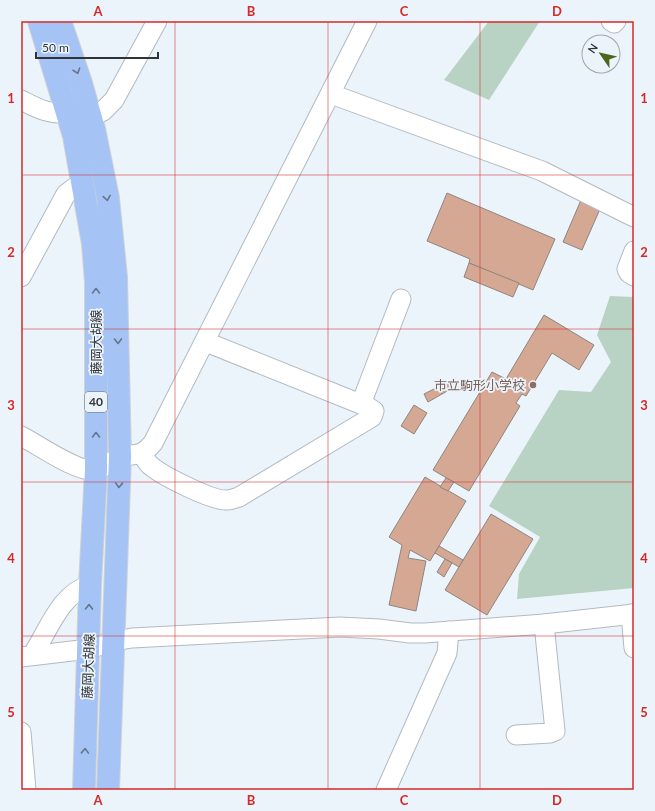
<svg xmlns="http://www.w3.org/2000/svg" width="655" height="811" font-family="Lato,'Noto Sans JP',sans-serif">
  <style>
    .green { fill: #b8d3c4 }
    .building { fill: #d4a893; stroke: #8e8581 }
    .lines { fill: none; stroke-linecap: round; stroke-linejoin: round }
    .minor-casing { stroke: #b2bac0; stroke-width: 21 }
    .major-casing { stroke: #d2d2d3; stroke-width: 24 }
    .minor { stroke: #fff; stroke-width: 19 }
    .major { stroke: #a5c4f5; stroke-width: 22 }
    .oneway { stroke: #65758c }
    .grid { fill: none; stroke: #d62828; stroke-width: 1; stroke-opacity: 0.55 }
    .education-dot { fill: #8d6e63; stroke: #ecf4fb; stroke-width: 1.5 }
    .labels { text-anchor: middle; stroke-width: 3.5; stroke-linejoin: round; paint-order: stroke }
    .shield { fill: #ecf4fb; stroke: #696e72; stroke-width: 1 }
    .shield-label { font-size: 12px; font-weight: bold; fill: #313437 }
    .street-label { font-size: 13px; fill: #313437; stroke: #ecf4fb }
    .education-label { font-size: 13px; fill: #785e54; stroke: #ecf4fb; text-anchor: end }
    .neatline { fill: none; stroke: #d62828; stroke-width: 1.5 }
    .grid-label { font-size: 13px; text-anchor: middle; font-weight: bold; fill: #d62828 }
  </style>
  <rect width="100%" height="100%" fill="#ecf4fb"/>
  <g class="green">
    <path d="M489,21H540L489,100L444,80Z"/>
    <path d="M610,296L634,297V588L517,599L519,574L540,537L489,506L559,390L591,392L611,362L597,335Z"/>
  </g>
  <g class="building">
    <path d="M447,193L555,239L533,290L469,263L470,259L427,241Z"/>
    <path d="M581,200L600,209L582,250L563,242Z"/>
    <path d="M469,263L519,283L513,297L464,277Z"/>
    <path d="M544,315L594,345L579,370L552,353L526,396L522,394L516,403L520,406L469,491L433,470L492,372L506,379Z"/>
    <path d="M447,382L451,389L442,394L438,387Z"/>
    <path d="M438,387L442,394L428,402L424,394Z"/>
    <path d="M414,405L427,413L414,434L401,426Z"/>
    <path d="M425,477L466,501L430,561L410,550L408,558L426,561L416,611L389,605L402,545L389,537Z"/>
    <path d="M446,478L454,482L448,491L440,487Z"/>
    <path d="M491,514L533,539L487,615L445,590Z"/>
    <path d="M439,546L463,560L459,567L435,553Z"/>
    <path d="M445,559L452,563L444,577L437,572Z"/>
  </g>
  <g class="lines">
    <defs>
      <g id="minor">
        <path d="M611,21L614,23L616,21"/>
        <path d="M331,94L542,171L634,217"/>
        <path d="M21,100C37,108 49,115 68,113"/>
        <path d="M91,117L103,111L114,100L157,21"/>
        <path d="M634,251L627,269L629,273L634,276"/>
        <path d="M21,277L66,194L83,181"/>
        <path d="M361,404L401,299"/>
        <path d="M21,436C37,444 79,474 96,470C105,468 112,460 121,457C137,452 139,459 153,443L367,21"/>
        <path d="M142,454C145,458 147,463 151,466C163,476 212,501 227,500C231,500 236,498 239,497L372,417L374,411L368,407L206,342"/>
        <path d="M631,614L634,648"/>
        <path d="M35,655L36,649C50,626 62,593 90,585"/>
        <path d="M21,657L89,649L114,641L132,638L340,627L379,629L410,633H425L544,624L634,614"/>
        <path d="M21,732L26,790"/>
        <path d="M516,735L550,733L555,731L544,624"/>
        <path d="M386,790L447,653L449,631"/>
      </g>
      <g id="major">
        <path d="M39,21L74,136L93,244L96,282V470L90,585L84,790"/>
        <path d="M60,21L81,83L94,129L108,198L116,277L120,457L108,790"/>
      </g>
    </defs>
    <use href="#minor" class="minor-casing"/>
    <use href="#major" class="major-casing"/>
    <use href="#minor" class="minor"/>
    <use href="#major" class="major"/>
  </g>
  <defs><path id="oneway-chevron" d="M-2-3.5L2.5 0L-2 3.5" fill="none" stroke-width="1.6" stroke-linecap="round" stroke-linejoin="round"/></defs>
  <g class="oneway">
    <use href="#oneway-chevron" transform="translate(77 71) rotate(71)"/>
    <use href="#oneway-chevron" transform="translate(107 198) rotate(81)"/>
    <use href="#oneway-chevron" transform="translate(96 291) rotate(-90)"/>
    <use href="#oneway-chevron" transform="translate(118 341) rotate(89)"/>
    <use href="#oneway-chevron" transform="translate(96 435) rotate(-90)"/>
    <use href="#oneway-chevron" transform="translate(119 485) rotate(92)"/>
    <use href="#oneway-chevron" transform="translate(89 607) rotate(-89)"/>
    <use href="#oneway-chevron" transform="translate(85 751) rotate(-88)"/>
  </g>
  <path class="grid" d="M175,21V790M328,21V790M480,21V790M21,175H634M21,329H634M21,482H634M21,636H634"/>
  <circle class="education-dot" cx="533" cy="385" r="4"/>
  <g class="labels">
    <rect class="shield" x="85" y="392" width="22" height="20" rx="3"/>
    <g class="shield-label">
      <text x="96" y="406">40</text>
    </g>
    <g class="street-label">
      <text transform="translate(96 342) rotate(-90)" y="5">藤岡大胡線</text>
      <text transform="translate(88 666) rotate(-88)" y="5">藤岡大胡線</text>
    </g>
    <g class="education-label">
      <text x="525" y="390">市立駒形小学校</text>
    </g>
  </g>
  <rect width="655" height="811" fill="none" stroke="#ecf4fb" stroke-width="44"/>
  <g transform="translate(601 54) rotate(304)"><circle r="19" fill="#ecf4fb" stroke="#a1a7ad"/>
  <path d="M0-3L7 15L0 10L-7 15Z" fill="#4c6719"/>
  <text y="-6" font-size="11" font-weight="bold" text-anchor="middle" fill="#313437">N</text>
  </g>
  <path d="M36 52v6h122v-6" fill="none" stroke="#313437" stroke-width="2"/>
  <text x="42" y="52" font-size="12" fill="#313437" stroke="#ecf4fb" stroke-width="3" paint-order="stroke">50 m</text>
  <rect x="22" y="22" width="611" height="767" class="neatline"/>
  <g class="grid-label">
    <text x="98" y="16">A</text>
    <text x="251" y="16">B</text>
    <text x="404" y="16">C</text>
    <text x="557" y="16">D</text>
    <text x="11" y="103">1</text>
    <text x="644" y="103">1</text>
    <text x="11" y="257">2</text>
    <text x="644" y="257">2</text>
    <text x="11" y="410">3</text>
    <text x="644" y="410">3</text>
    <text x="11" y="563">4</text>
    <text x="644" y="563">4</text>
    <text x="11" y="717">5</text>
    <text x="644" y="717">5</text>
    <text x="98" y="805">A</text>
    <text x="251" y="805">B</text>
    <text x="404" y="805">C</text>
    <text x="557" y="805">D</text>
  </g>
</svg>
